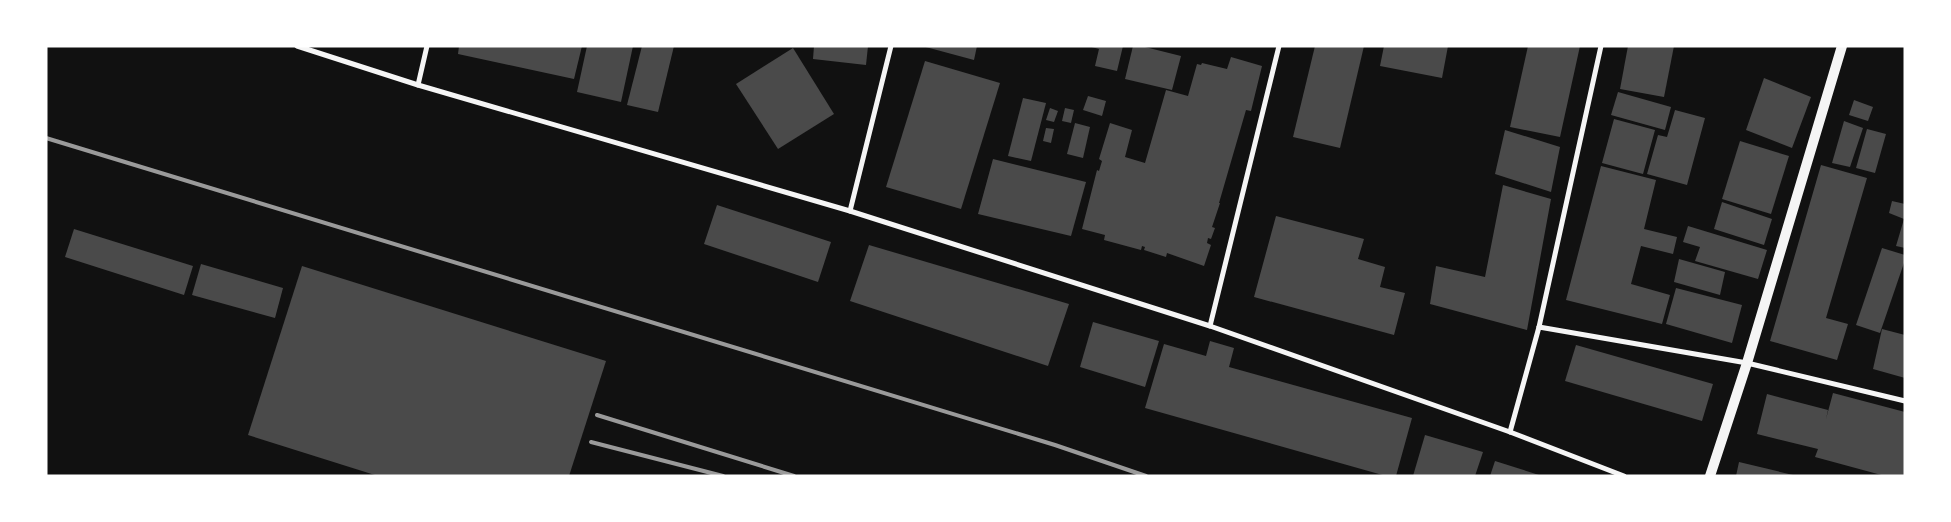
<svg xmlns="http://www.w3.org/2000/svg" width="1951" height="522" font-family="'Nunito Sans',sans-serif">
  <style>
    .building { fill: #4a4a4a }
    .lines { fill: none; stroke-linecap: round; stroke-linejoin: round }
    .minor { stroke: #f5f5f5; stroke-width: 5 }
    .secondary { stroke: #f5f5f5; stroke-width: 10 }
    .rail { stroke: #9a9a9a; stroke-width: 4 }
  </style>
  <rect width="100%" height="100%" fill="#111"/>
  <g class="building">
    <path d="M459,46H582L574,79L458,54Z"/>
    <path d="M587,46H633L621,102L577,92Z"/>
    <path d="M642,46H674L658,112L627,105Z"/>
    <path d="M814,46H868L866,65L813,59Z"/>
    <path d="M922,46H977L974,60Z"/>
    <path d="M1088,46H1123L1117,71L1095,66L1099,49Z"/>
    <path d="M1133,46H1141L1181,56L1172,90L1125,79Z"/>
    <path d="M1315,46H1364L1340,148L1293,137Z"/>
    <path d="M1384,46H1448L1442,78L1380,66Z"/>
    <path d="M1528,46H1580L1560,137L1510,127Z"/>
    <path d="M1628,46H1674L1664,97L1620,89Z"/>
    <path d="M793,48L834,114L778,149L736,84Z"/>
    <path d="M1231,57L1262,66L1251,111L1246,110L1219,203H1220L1212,227L1215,228L1211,239L1208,238L1207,243L1211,245L1204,266L1167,253L1166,257L1144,250L1145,247L1142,246L1141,250L1104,240L1105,235L1082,229L1097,170L1099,171L1102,161L1099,159L1110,123L1132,130L1125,157L1145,163L1166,90L1188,96L1197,64L1201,65L1202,63L1227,69Z"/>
    <path d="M925,61L1000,83L961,209L886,187Z"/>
    <path d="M1764,78L1811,97L1792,148L1746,130Z"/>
    <path d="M1618,92L1671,107L1665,130L1611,115Z"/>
    <path d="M1088,96L1106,101L1102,116L1083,110Z"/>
    <path d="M1023,98L1046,103L1031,161L1008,156Z"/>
    <path d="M1854,100L1873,107L1868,121L1849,115Z"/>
    <path d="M1050,108L1058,111L1054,122L1046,120Z"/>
    <path d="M1065,108L1074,110L1071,123L1062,121Z"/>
    <path d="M1675,110L1705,118L1687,185L1647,174L1658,135L1667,137Z"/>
    <path d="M1614,119L1655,130L1643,174L1602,163Z"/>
    <path d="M1844,121L1863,128L1850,167L1832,163Z"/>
    <path d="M1075,123L1090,127L1083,158L1067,154Z"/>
    <path d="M1046,128L1054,129L1051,143L1043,141Z"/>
    <path d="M1867,129L1886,134L1875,173L1856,168Z"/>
    <path d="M1505,130L1560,147L1551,192L1495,174Z"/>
    <path d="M1740,141L1789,156L1771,214L1722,199Z"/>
    <path d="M993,159L1086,182L1071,236L978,214Z"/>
    <path d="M1821,165L1867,178L1826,318L1848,324L1837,360L1770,341Z"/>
    <path d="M1601,166L1656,180L1644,229L1677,237L1673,254L1641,246L1631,284L1670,295L1662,324L1566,300Z"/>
    <path d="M1503,185L1551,199L1527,330L1430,304L1436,266L1485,277Z"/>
    <path d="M1892,201L1905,204V248L1896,246L1904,219L1889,213Z"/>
    <path d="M1722,202L1772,219L1764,245L1714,229Z"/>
    <path d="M717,205L831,242L818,282L704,244Z"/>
    <path d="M1276,216L1364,239L1358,259L1385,267L1380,287L1405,293L1394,335L1254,297Z"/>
    <path d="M1688,226L1767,250L1758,279L1695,261L1700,247L1683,242Z"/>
    <path d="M74,229L193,266L184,295L65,257Z"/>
    <path d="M869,245L1069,304L1048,366L850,301Z"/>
    <path d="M1882,248L1905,255V260L1880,333L1856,325Z"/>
    <path d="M1679,259L1725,272L1720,295L1674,282Z"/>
    <path d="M201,264L283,288L275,318L192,295Z"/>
    <path d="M302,266L606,361L569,476H378L248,435Z"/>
    <path d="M1676,288L1742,305L1732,343L1666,324Z"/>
    <path d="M1093,322L1159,341L1145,387L1080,367Z"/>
    <path d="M1882,329L1905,335V378L1873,369Z"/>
    <path d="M1210,341L1234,348L1229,367L1412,418L1396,476H1386L1145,408L1164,344L1206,356Z"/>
    <path d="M1576,345L1713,384L1702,421L1565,381Z"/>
    <path d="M1833,393L1905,412V476H1885L1815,457L1818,449L1757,434L1767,394L1828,410L1826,419Z"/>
    <path d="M1425,435L1483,452L1475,476H1413Z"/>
    <path d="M1495,461L1539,475V476H1490Z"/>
    <path d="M1739,462L1793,475V476H1736Z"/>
  </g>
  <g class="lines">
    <g class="minor">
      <path d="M297,46L418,85L850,211L1210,326L1510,432L1624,476"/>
      <path d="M418,85L427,46"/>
      <path d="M850,211L891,46"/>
      <path d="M1210,326L1279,46"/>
      <path d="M1539,327L1747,363L1905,401"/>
      <path d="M1510,432L1539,327L1601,46"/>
    </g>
    <path class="secondary" d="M1710,476L1747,363L1842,46"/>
    <g class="rail">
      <path d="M46,138L1055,445L1146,476"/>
      <path d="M597,415L794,476"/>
      <path d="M591,442L723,476"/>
    </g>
  </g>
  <rect width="1951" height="522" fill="none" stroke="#ffffff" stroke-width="95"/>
</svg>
